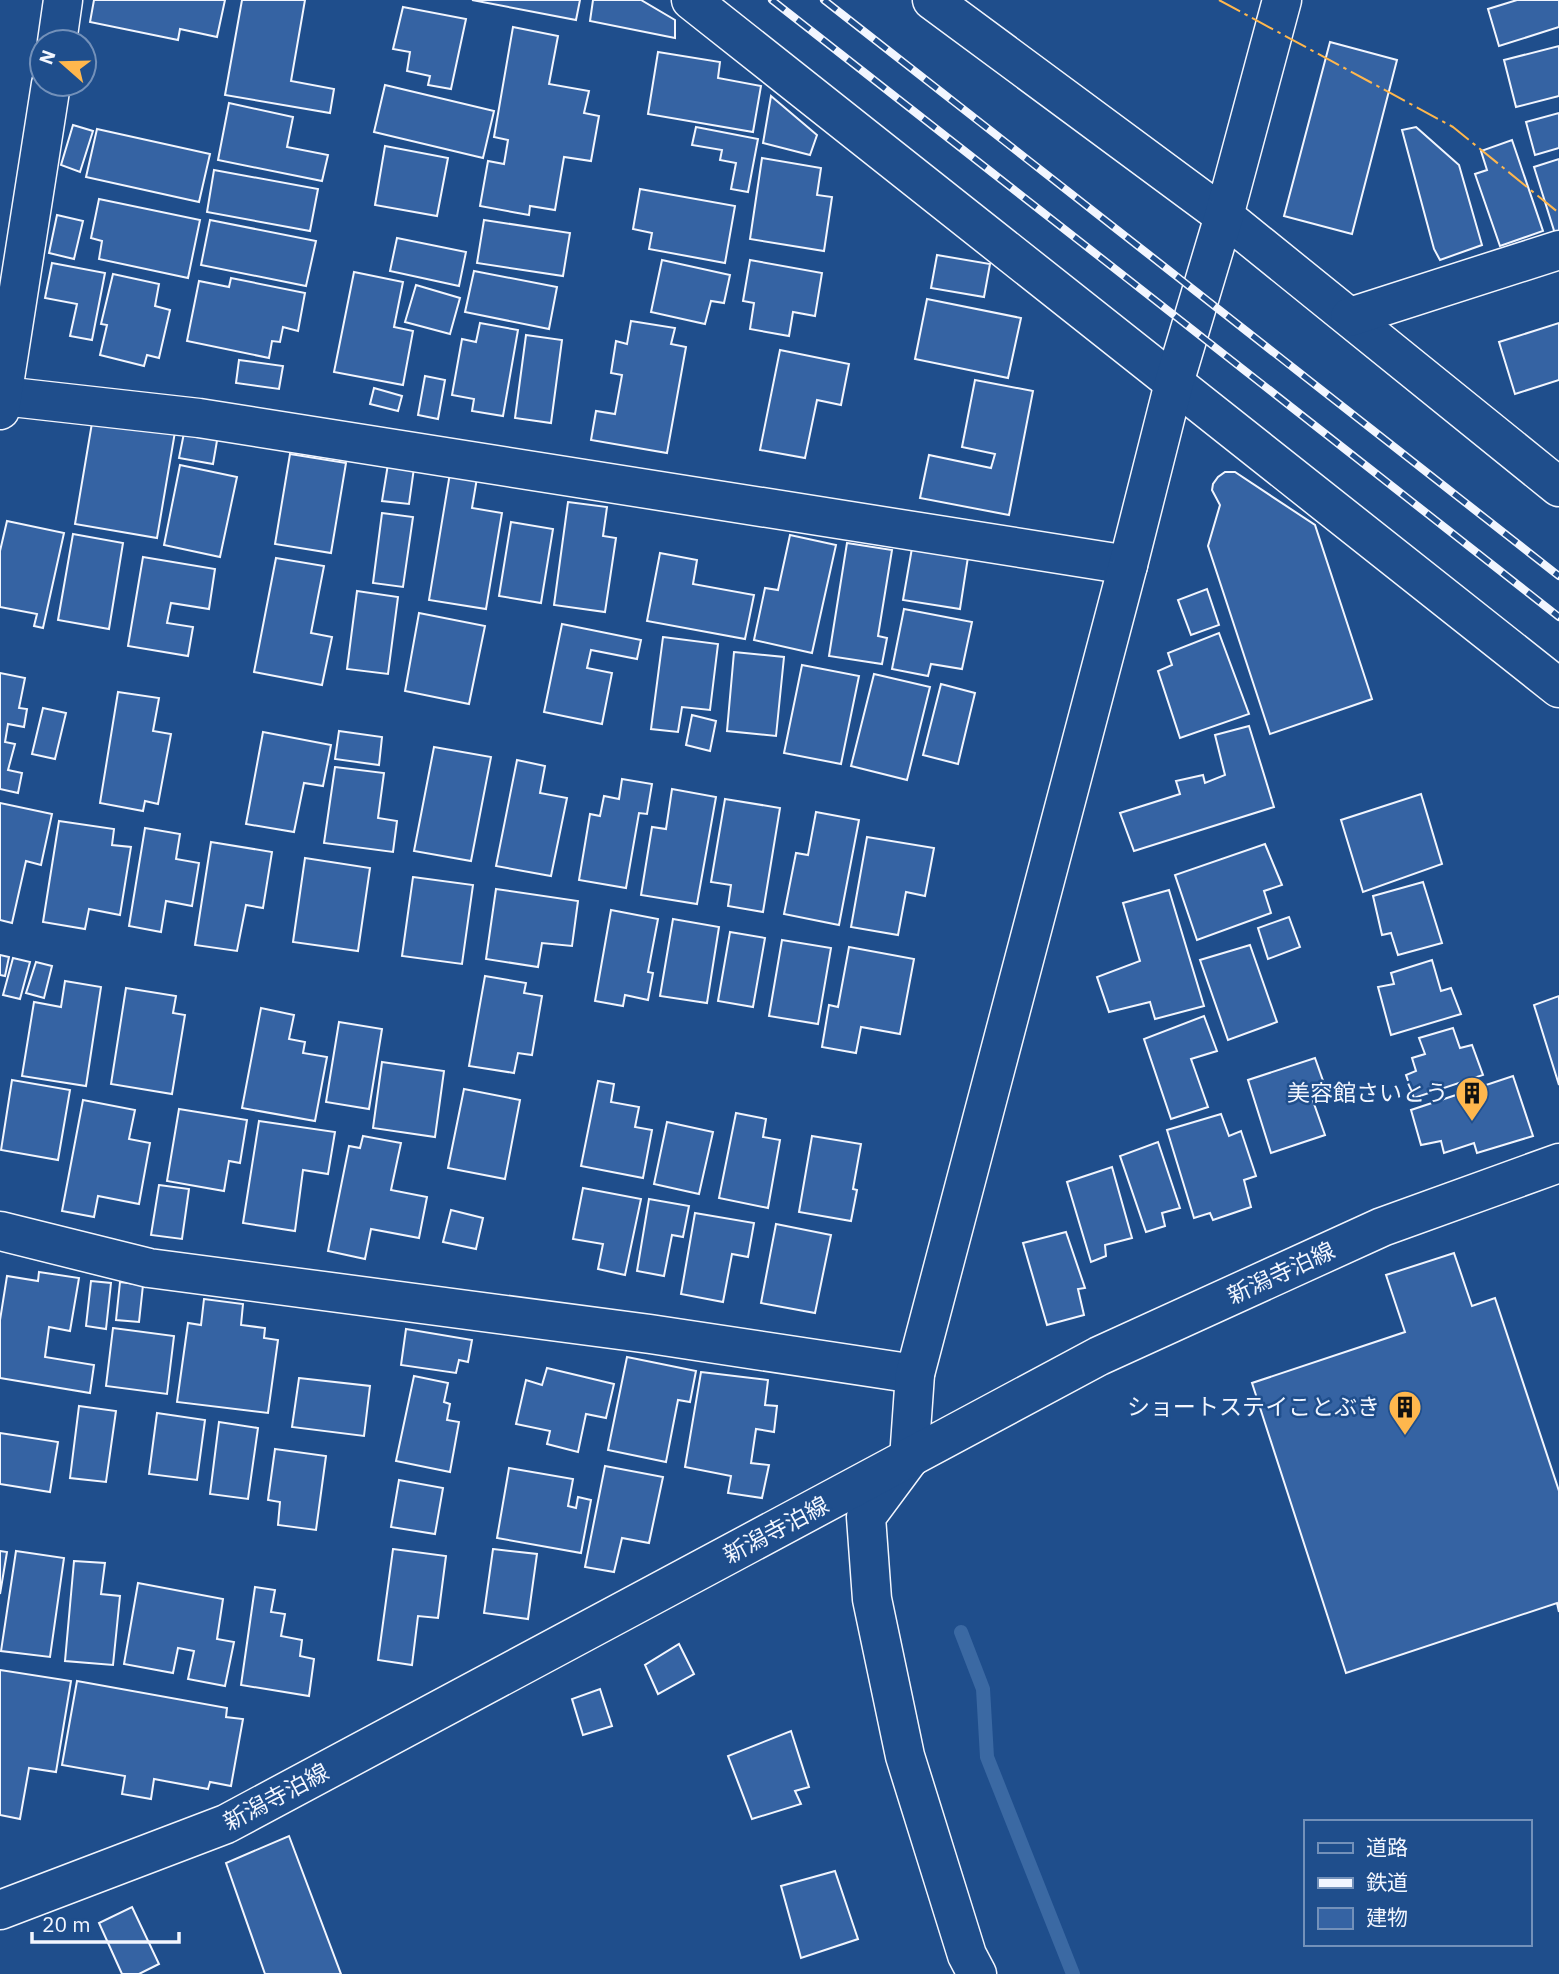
<svg xmlns="http://www.w3.org/2000/svg" width="1559" height="1974" font-family="'IBM Plex Sans','Noto Sans JP',sans-serif">
  <style>
    .lines { fill: none; stroke-linecap: round; stroke-linejoin: round }
    .stream { stroke: #3b69a3; stroke-width: 14 }
    .building { fill: #3563a3; stroke: #f2f6ff; stroke-width: 2 }
    .minor-casing { stroke: #f2f6ff; stroke-width: 41 }
    .tertiary-casing { stroke: #f2f6ff; stroke-width: 41 }
    .primary-casing { stroke: #f2f6ff; stroke-width: 41 }
    .minor { stroke: #1f4e8c; stroke-width: 38 }
    .tertiary { stroke: #1f4e8c; stroke-width: 38 }
    .primary { stroke: #1f4e8c; stroke-width: 38 }
    .rail-casing { stroke: #f2f6ff; stroke-width: 8 }
    .rail { stroke: #1f4e8c; stroke-width: 5; stroke-dasharray: 16; stroke-linecap: butt }
    .power { stroke: #ffb74d; stroke-width: 2; stroke-dasharray: 24 5 3.5 5; stroke-linecap: butt }
    .labels { text-anchor: middle; stroke-width: 5; stroke-linejoin: round; paint-order: stroke }
    .poi-label { font-size: 23px; fill: #f2f6ff; stroke: #1f4e8c; text-anchor: end }
    .street-label { font-size: 23px; fill: #f2f6ff; stroke: #1f4e8c }
  </style>
  <rect width="100%" height="100%" fill="#1f4e8c"/>
  <g class="lines">
    <path class="stream" d="M961,1632L983,1689L987,1757L1073,1974"/>
  </g>
  <g class="building">
    <path d="M94,0H225L217,37L180,29L178,40L90,22Z"/>
    <path d="M242,0H305L291,81L334,89L330,113L225,95Z"/>
    <path d="M472,0H580L576,20Z"/>
    <path d="M593,0H641L675,20V38L590,21Z"/>
    <path d="M1517,0H1559V27L1499,46L1488,9Z"/>
    <path d="M403,7L466,19L451,89L428,85L430,76L407,71L410,52L393,49Z"/>
    <path d="M513,27L558,36L549,84L589,91L584,113L599,116L591,161L564,157L555,210L530,206L529,215L480,206L488,161L504,164L508,140L494,137Z"/>
    <path d="M1330,42L1397,60L1352,234L1284,216Z"/>
    <path d="M1559,46V96L1516,107L1504,60Z"/>
    <path d="M658,52L720,62L718,78L761,86L753,132L648,114Z"/>
    <path d="M385,85L494,111L483,158L374,132Z"/>
    <path d="M771,96L817,135L810,155L763,143Z"/>
    <path d="M229,103L293,117L287,147L328,155L322,181L218,160Z"/>
    <path d="M1559,113V148L1535,155L1526,122Z"/>
    <path d="M73,125L93,131L80,172L61,165Z"/>
    <path d="M696,127L758,139L748,192L731,189L736,163L720,160L722,150L692,145Z"/>
    <path d="M1416,127L1459,165L1482,245L1440,260L1434,249L1402,130Z"/>
    <path d="M97,129L210,154L199,202L86,177Z"/>
    <path d="M1512,140L1543,231L1500,246L1475,174L1487,170L1481,151Z"/>
    <path d="M385,146L448,158L437,216L375,205Z"/>
    <path d="M762,158L821,168L817,195L832,197L824,251L750,239Z"/>
    <path d="M1559,159V239L1557,240L1534,167Z"/>
    <path d="M214,170L318,189L310,231L207,212Z"/>
    <path d="M640,189L735,206L725,263L649,249L652,233L633,229Z"/>
    <path d="M99,199L200,220L188,278L99,259L102,241L91,238Z"/>
    <path d="M57,215L83,221L74,259L49,253Z"/>
    <path d="M210,220L316,241L306,286L201,265Z"/>
    <path d="M484,220L570,233L563,276L477,263Z"/>
    <path d="M397,238L466,252L459,286L390,271Z"/>
    <path d="M937,255L990,264L984,297L931,288Z"/>
    <path d="M662,260L730,275L724,303L711,301L705,324L651,312Z"/>
    <path d="M750,260L822,273L815,316L793,312L789,336L750,329L754,303L743,301Z"/>
    <path d="M52,263L105,273L92,340L70,336L77,304L45,298Z"/>
    <path d="M474,271L557,287L549,329L465,312Z"/>
    <path d="M354,272L403,282L394,327L413,331L403,385L334,372Z"/>
    <path d="M113,274L159,284L155,306L170,310L159,358L147,355L144,366L100,355L107,325L101,324Z"/>
    <path d="M231,278L305,293L298,331L283,327L280,342L272,341L269,358L187,341L199,281L229,287Z"/>
    <path d="M416,285L460,298L450,334L405,322Z"/>
    <path d="M927,299L1021,318L1008,378L915,359Z"/>
    <path d="M631,321L675,328L671,344L686,347L667,453L591,440L596,411L615,414L622,375L611,373L616,341L627,344Z"/>
    <path d="M480,323L518,330L503,416L472,411L474,399L452,395L462,339L476,342Z"/>
    <path d="M1559,323V380L1515,394L1499,342Z"/>
    <path d="M526,335L562,340L551,423L515,418Z"/>
    <path d="M780,350L849,364L841,405L817,400L805,458L760,450Z"/>
    <path d="M239,360L283,366L279,389L236,383Z"/>
    <path d="M425,376L445,380L438,419L418,415Z"/>
    <path d="M975,380L1033,391L1009,515L920,498L929,455L991,468L995,454L962,447Z"/>
    <path d="M374,388L402,396L398,411L370,404Z"/>
    <path d="M94,411L176,426L157,538L75,524Z"/>
    <path d="M186,423L219,429L213,464L179,458Z"/>
    <path d="M290,454L346,463L331,553L275,544Z"/>
    <path d="M388,464L414,468L409,504L382,501Z"/>
    <path d="M180,465L237,477L220,557L164,545Z"/>
    <path d="M1225,472H1235L1315,525L1372,699L1270,734L1208,546L1220,505L1212,490L1213,484L1218,477Z"/>
    <path d="M450,473L477,478L472,508L502,513L486,609L429,600Z"/>
    <path d="M568,502L607,507L603,536L616,538L605,612L554,605Z"/>
    <path d="M382,513L413,517L403,587L373,583Z"/>
    <path d="M7,521L64,533L43,628L34,626L37,614L0,607V551Z"/>
    <path d="M511,522L553,529L541,603L499,596Z"/>
    <path d="M73,534L123,543L109,629L58,620Z"/>
    <path d="M790,535L836,545L812,653L754,640L765,588L778,590Z"/>
    <path d="M847,543L892,550L878,636L887,638L882,664L829,656Z"/>
    <path d="M912,548L968,557L960,609L903,600Z"/>
    <path d="M660,553L697,560L693,584L754,595L745,639L647,621Z"/>
    <path d="M143,557L215,569L209,609L171,603L167,623L193,627L188,656L128,646Z"/>
    <path d="M276,558L324,566L311,633L332,637L322,685L254,672Z"/>
    <path d="M1207,589L1219,625L1191,635L1178,600Z"/>
    <path d="M357,591L398,597L388,674L347,669Z"/>
    <path d="M904,609L972,622L962,669L931,664L928,676L892,669Z"/>
    <path d="M419,613L485,626L469,704L405,691Z"/>
    <path d="M562,624L641,640L637,659L591,650L587,668L612,673L602,724L544,712Z"/>
    <path d="M1219,633L1249,714L1180,738L1158,671L1172,665L1168,653Z"/>
    <path d="M663,637L718,644L710,710L682,707L678,732L651,729Z"/>
    <path d="M734,652L784,657L776,736L727,731Z"/>
    <path d="M802,665L859,676L841,764L784,753Z"/>
    <path d="M0,673L25,678L19,708L27,709L24,727L8,724L5,742L15,744L8,770L22,773L18,793L0,789Z"/>
    <path d="M874,674L930,687L907,780L851,766Z"/>
    <path d="M941,684L975,693L958,764L923,755Z"/>
    <path d="M118,692L159,698L153,731L171,734L158,804L145,801L143,811L100,803Z"/>
    <path d="M43,708L66,713L55,759L32,754Z"/>
    <path d="M692,715L716,721L710,751L686,745Z"/>
    <path d="M1249,726L1274,807L1134,851L1120,813L1180,794L1176,781L1203,775L1205,783L1225,775L1215,735Z"/>
    <path d="M339,731L382,737L379,765L335,759Z"/>
    <path d="M263,732L331,745L323,786L304,783L294,832L246,824Z"/>
    <path d="M434,747L491,757L471,861L414,851Z"/>
    <path d="M517,760L545,766L540,793L567,798L551,876L496,866Z"/>
    <path d="M335,767L384,773L378,818L397,821L393,852L324,843Z"/>
    <path d="M622,779L652,784L647,814L639,813L626,888L579,880L590,814L600,816L604,796L619,799Z"/>
    <path d="M672,789L716,797L697,904L641,895L652,827L666,829Z"/>
    <path d="M1421,794L1442,864L1363,892L1341,820Z"/>
    <path d="M725,799L780,808L763,912L728,906L731,885L711,882Z"/>
    <path d="M0,803L52,814L41,865L26,861L12,923L0,920Z"/>
    <path d="M816,812L859,820L839,925L784,914L796,853L808,855Z"/>
    <path d="M59,821L114,829L112,845L131,847L120,915L89,909L85,929L43,922Z"/>
    <path d="M145,828L180,834L176,859L199,863L192,906L166,901L161,932L129,926Z"/>
    <path d="M867,837L934,848L925,896L906,892L898,935L851,927Z"/>
    <path d="M211,842L272,852L263,908L246,905L237,951L195,945Z"/>
    <path d="M1265,844L1282,885L1264,891L1271,913L1197,940L1175,875Z"/>
    <path d="M305,858L370,868L358,951L293,942Z"/>
    <path d="M413,877L473,885L462,964L402,956Z"/>
    <path d="M1423,882L1442,943L1398,955L1391,933L1382,935L1373,896Z"/>
    <path d="M496,889L578,901L572,946L542,943L538,967L486,959Z"/>
    <path d="M1169,890L1204,1006L1155,1019L1150,1002L1109,1012L1097,977L1140,961L1123,903Z"/>
    <path d="M611,910L658,919L648,972L653,973L648,1000L625,995L623,1006L595,1001Z"/>
    <path d="M1289,917L1300,947L1268,959L1258,928Z"/>
    <path d="M673,919L719,927L707,1003L660,996Z"/>
    <path d="M730,932L765,938L753,1007L718,1001Z"/>
    <path d="M782,940L831,948L818,1024L769,1016Z"/>
    <path d="M1250,945L1277,1022L1228,1040L1200,960Z"/>
    <path d="M849,947L914,959L900,1034L861,1027L856,1053L822,1047L829,1005L838,1007Z"/>
    <path d="M0,955L9,957L5,976L0,975Z"/>
    <path d="M13,958L30,962L20,999L3,995Z"/>
    <path d="M1432,960L1441,991L1451,988L1461,1014L1391,1035L1378,987L1394,984L1391,973Z"/>
    <path d="M36,962L52,966L44,998L26,993Z"/>
    <path d="M485,976L526,983L524,993L542,996L532,1055L518,1053L514,1073L469,1066Z"/>
    <path d="M65,981L101,987L86,1086L22,1076L34,1002L61,1007Z"/>
    <path d="M126,988L176,996L173,1013L185,1015L172,1094L111,1084Z"/>
    <path d="M1559,996V1085L1534,1005Z"/>
    <path d="M261,1008L294,1015L289,1039L305,1042L303,1053L327,1057L315,1121L242,1108Z"/>
    <path d="M1204,1016L1217,1051L1191,1059L1208,1107L1171,1119L1144,1039Z"/>
    <path d="M339,1022L382,1029L369,1109L326,1102Z"/>
    <path d="M1453,1028L1460,1048L1472,1045L1483,1075L1414,1098L1406,1075L1416,1071L1412,1058L1425,1054L1419,1038Z"/>
    <path d="M1315,1058L1327,1092L1312,1098L1325,1135L1271,1153L1248,1080Z"/>
    <path d="M382,1062L444,1071L435,1137L373,1128Z"/>
    <path d="M1513,1076L1533,1136L1477,1153L1474,1143L1444,1153L1441,1141L1421,1145L1411,1110Z"/>
    <path d="M12,1080L70,1090L58,1160L1,1150Z"/>
    <path d="M598,1081L614,1084L611,1102L639,1107L635,1127L652,1130L643,1178L581,1166Z"/>
    <path d="M464,1089L520,1100L505,1179L448,1168Z"/>
    <path d="M83,1100L135,1110L129,1139L150,1143L139,1204L98,1196L94,1217L62,1211Z"/>
    <path d="M179,1109L247,1120L240,1163L229,1161L224,1191L167,1181Z"/>
    <path d="M736,1113L766,1119L763,1137L780,1140L768,1208L719,1198Z"/>
    <path d="M1221,1114L1229,1136L1241,1131L1256,1176L1244,1180L1251,1207L1213,1220L1210,1213L1194,1218L1167,1130Z"/>
    <path d="M259,1121L335,1132L328,1174L303,1170L295,1231L243,1223Z"/>
    <path d="M667,1122L713,1132L699,1194L654,1184Z"/>
    <path d="M363,1136L401,1143L391,1190L427,1197L419,1238L371,1229L365,1259L328,1251L349,1146L360,1148Z"/>
    <path d="M812,1136L861,1144L853,1189L857,1190L851,1221L799,1212Z"/>
    <path d="M1158,1142L1180,1208L1162,1213L1165,1226L1146,1232L1120,1156Z"/>
    <path d="M1112,1167L1132,1238L1105,1245L1106,1256L1091,1262L1067,1182Z"/>
    <path d="M159,1185L189,1189L182,1239L151,1235Z"/>
    <path d="M583,1188L641,1199L625,1275L598,1269L603,1244L573,1239Z"/>
    <path d="M649,1199L689,1206L683,1237L672,1235L664,1276L637,1271Z"/>
    <path d="M451,1210L483,1218L476,1249L443,1242Z"/>
    <path d="M695,1213L754,1223L748,1257L732,1254L723,1302L681,1294Z"/>
    <path d="M776,1224L831,1235L815,1313L761,1303Z"/>
    <path d="M1066,1232L1085,1288L1078,1289L1084,1315L1047,1325L1023,1243Z"/>
    <path d="M1454,1253L1472,1306L1495,1298L1559,1491V1612L1557,1603L1346,1673L1252,1383L1405,1332L1386,1275Z"/>
    <path d="M39,1272L79,1278L70,1331L49,1327L45,1357L94,1365L90,1393L0,1378V1320L7,1276L38,1281Z"/>
    <path d="M91,1281L111,1283L106,1329L86,1326Z"/>
    <path d="M120,1282L143,1285L139,1322L116,1320Z"/>
    <path d="M204,1299L243,1304L241,1325L265,1328L264,1338L278,1340L268,1413L177,1402L188,1323L201,1325Z"/>
    <path d="M113,1328L174,1336L167,1394L106,1386Z"/>
    <path d="M406,1329L472,1340L468,1362L459,1360L456,1373L401,1365Z"/>
    <path d="M627,1357L696,1371L690,1402L678,1400L666,1462L608,1450Z"/>
    <path d="M547,1368L614,1384L606,1418L586,1414L578,1452L547,1444L550,1431L516,1424L526,1380L542,1385Z"/>
    <path d="M701,1372L768,1380L765,1405L777,1406L774,1432L756,1429L751,1463L769,1465L762,1498L728,1493L731,1476L685,1467Z"/>
    <path d="M414,1376L448,1383L444,1402L450,1404L447,1420L459,1422L450,1472L396,1461Z"/>
    <path d="M299,1378L370,1386L364,1436L292,1427Z"/>
    <path d="M79,1406L116,1411L106,1482L70,1478Z"/>
    <path d="M157,1413L205,1420L197,1480L149,1474Z"/>
    <path d="M219,1422L258,1428L248,1499L210,1494Z"/>
    <path d="M0,1433L58,1442L50,1492L0,1484Z"/>
    <path d="M275,1449L326,1456L316,1530L278,1525L280,1502L268,1500Z"/>
    <path d="M605,1466L663,1477L649,1543L622,1538L614,1572L585,1567Z"/>
    <path d="M509,1468L573,1479L568,1506L576,1508L578,1497L591,1500L581,1553L497,1538Z"/>
    <path d="M399,1480L443,1488L435,1534L391,1527Z"/>
    <path d="M393,1549L446,1556L438,1618L418,1616L412,1665L378,1660Z"/>
    <path d="M493,1549L537,1554L528,1619L484,1613Z"/>
    <path d="M0,1551L7,1552L0,1594Z"/>
    <path d="M16,1551L64,1558L50,1657L1,1651Z"/>
    <path d="M74,1561L105,1563L101,1594L120,1596L113,1665L65,1661Z"/>
    <path d="M138,1583L223,1599L217,1639L234,1642L225,1686L188,1679L194,1651L178,1648L173,1673L124,1664Z"/>
    <path d="M255,1587L275,1590L271,1612L285,1614L281,1636L302,1640L300,1656L314,1659L309,1696L241,1685Z"/>
    <path d="M679,1644L694,1674L658,1694L645,1665Z"/>
    <path d="M0,1670L71,1681L56,1772L29,1768L20,1819L0,1815Z"/>
    <path d="M77,1681L227,1708L226,1717L243,1719L231,1786L210,1782L208,1789L154,1779L151,1799L122,1794L125,1776L62,1765Z"/>
    <path d="M600,1689L612,1726L583,1735L572,1699Z"/>
    <path d="M791,1731L809,1787L795,1791L801,1804L752,1819L728,1756Z"/>
    <path d="M289,1836L341,1974H265L226,1863Z"/>
    <path d="M835,1871L858,1939L801,1958L781,1886Z"/>
    <path d="M132,1907L159,1964L139,1974H122L99,1923Z"/>
  </g>
  <g class="lines">
    <defs>
      <g id="minor">
        <path d="M691,0L1559,688"/>
        <path d="M932,0L1224,216L1559,487"/>
        <path d="M57,42L63,0"/>
        <path d="M1350,317L1559,250"/>
        <path d="M3,396L199,418L1128,565"/>
        <path d="M0,410L51,84"/>
        <path d="M0,1231L149,1268L650,1334L915,1374"/>
        <path d="M909,1459L866,1517L872,1599L905,1756L967,1955L977,1974"/>
      </g>
      <path id="tertiary" d="M909,1459L915,1374L1128,565L1174,383L1224,216L1282,0"/>
      <path id="primary" d="M0,1910L226,1824L1099,1356L1382,1227L1559,1163"/>
    </defs>
    <use href="#minor" class="minor-casing"/>
    <use href="#tertiary" class="tertiary-casing"/>
    <use href="#primary" class="primary-casing"/>
    <use href="#minor" class="minor"/>
    <use href="#tertiary" class="tertiary"/>
    <use href="#primary" class="primary"/>
    <defs>
      <g id="rail">
        <path d="M772,0L1559,617"/>
        <path d="M824,0L1559,576"/>
      </g>
    </defs>
    <use href="#rail" class="rail-casing"/>
    <use href="#rail" class="rail"/>
    <path class="power" d="M1219,0L1453,127L1559,213"/>
  </g>
  <defs>
    <symbol id="building-pin" viewBox="-11 -11 22 30"><path d="M0 17L-7.5 6A9.5 9.5 0 1 1 7.5 6Z" fill="#ffb74d" stroke="#1f4e8c"/><path d="M-4-6H4V6H1V3H-1V6H-4ZM-2.5-4.3h1.7v1.8h-1.7ZM.8-4.3h1.7v1.8H.8ZM-2.5-1h1.7V.8h-1.7ZM.8-1h1.7V.8H.8Z" fill="#111"/></symbol>
  </defs>
  <g fill-rule="evenodd">
    <use href="#building-pin" x="1453" y="1074" width="38" height="52"/>
    <use href="#building-pin" x="1386" y="1388" width="38" height="52"/>
  </g>
  <g class="labels">
    <g class="poi-label">
      <text x="1448" y="1101">美容館さいとう</text>
      <text x="1380" y="1415">ショートステイことぶき</text>
    </g>
    <g class="street-label">
      <text transform="translate(1281 1273) rotate(-25)" y="8">新潟寺泊線</text>
      <text transform="translate(776 1530) rotate(-28)" y="8">新潟寺泊線</text>
      <text transform="translate(276 1797) rotate(-28)" y="8">新潟寺泊線</text>
    </g>
  </g>
  <rect x="1304" y="1820" width="228" height="126" fill="#1f4e8c" stroke="#7391ba" stroke-width="2"/>
  <rect x="1318" y="1843" width="35" height="10" fill="#1f4e8c" stroke="#7391ba" stroke-width="2"/>
  <text x="1366" y="1855" font-size="21" fill="#f2f6ff">道路</text>
  <rect x="1318" y="1878" width="35" height="10" fill="#f2f6ff" stroke="#7391ba" stroke-width="2"/>
  <text x="1366" y="1890" font-size="21" fill="#f2f6ff">鉄道</text>
  <rect x="1318" y="1908" width="35" height="21" fill="#3563a3" stroke="#7391ba" stroke-width="2"/>
  <text x="1366" y="1925" font-size="21" fill="#f2f6ff">建物</text>
  <g transform="translate(63 63) rotate(290)"><circle r="33" fill="#1f4e8c" stroke="#7391ba" stroke-width="2"/>
  <path d="M0-5L12 26L0 18L-12 26Z" fill="#ffb74d"/>
  <text y="-10" font-size="19" font-weight="bold" text-anchor="middle" fill="#f2f6ff">N</text>
  </g>
  <path d="M32 1932v10h147v-10" fill="none" stroke="#f2f6ff" stroke-width="3.5"/>
  <text x="42" y="1932" font-size="21" fill="#f2f6ff" stroke="#1f4e8c" stroke-width="5" paint-order="stroke">20 m</text>
</svg>
